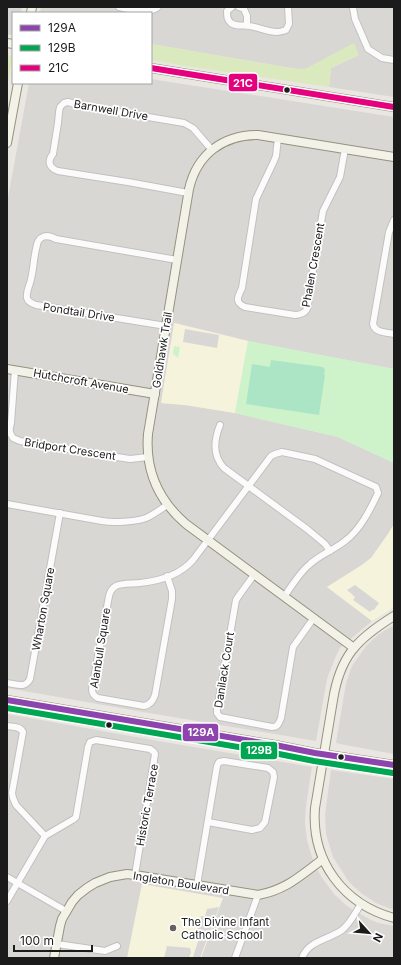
<svg xmlns="http://www.w3.org/2000/svg" width="401" height="965" font-family="Inter,sans-serif">
  <style>
    .residential { fill: #d9d7d4 }
    .education { fill: #f6f3dc }
    .religious { fill: #d8d6d4 }
    .grass { fill: #daeabe }
    .park { fill: #cef3ca }
    .pitch { fill: #abe5c6 }
    .parking { fill: #d8d7d5 }
    .lines { fill: none; stroke-linecap: round; stroke-linejoin: round }
    .street-casing { stroke: #c2c1bf; stroke-width: 8 }
    .secondary-casing { stroke: #94937b; stroke-width: 10 }
    .street { stroke: #fcfbfb; stroke-width: 6 }
    .secondary { stroke: #f2f2e8; stroke-width: 8 }
    .bus-1-casing { stroke: #fff; stroke-width: 9 }
    .bus-2-casing { stroke: #fff; stroke-width: 9 }
    .bus-3-casing { stroke: #fff; stroke-width: 9 }
    .bus-1 { stroke: #8e44ad; stroke-width: 6 }
    .bus-2 { stroke: #00a651; stroke-width: 6 }
    .bus-3 { stroke: #e5007d; stroke-width: 6 }
    .bus-dot { fill: #1b1b1b; stroke: #fff; stroke-width: 1.5 }
    .poi-dot { fill: #636261; stroke: #fff; stroke-width: 1.5 }
    .labels { text-anchor: middle; stroke-width: 3.5; stroke-linejoin: round; paint-order: stroke }
    .street-label { font-size: 11px; fill: #1b1b1b; stroke: #fff }
    .poi-label { font-size: 11px; fill: #1b1b1b; stroke: #fff; text-anchor: start }
    .line-badge { stroke: #fff; stroke-width: 1.5 }
    .badge-label { font-size: 11px; text-anchor: middle; font-weight: bold; fill: #fff }
  </style>
  <rect width="100%" height="100%" fill="#eae7e2"/>
  <g class="residential">
    <path d="M41,7H394V97L329,87L331,68L359,55L305,69H297L151,44V13H40Z"/>
    <path d="M151,79L394,117V369L248,341L175,323L161,403L185,405L235,413L338,437L394,463V524L388,534L371,558L362,565L327,587L372,621L340,648L335,658L327,679L316,741L143,712L7,688V203L29,83H151Z"/>
    <path d="M394,625V754L340,744L336,743L346,683L352,666L366,646L379,634Z"/>
    <path d="M7,714L164,742L312,767L306,806L305,823L307,840L312,857L318,871L323,879L335,895L346,905L353,910L371,920L379,923L394,926V958H7Z"/>
    <path d="M331,770L394,779V910L376,903L361,893L349,882L333,857L326,834L325,815Z"/>
  </g>
  <g class="education">
    <path d="M174,323L248,341L235,413L185,405L161,403Z"/>
    <path d="M394,524V607L372,621L327,587L362,565L371,558L388,534Z"/>
    <path d="M142,884L223,898L201,958H127Z"/>
  </g>
  <path class="religious" d="M7,7H22L21,13H13V33L10,35H7Z"/>
  <g class="grass">
    <path d="M354,43L359,55L331,68L329,87L185,66L151,60V44L297,69H305Z"/>
    <path d="M7,55L13,56L7,88Z"/>
  </g>
  <g class="park">
    <path d="M248,341L394,369V463L338,437L235,413Z"/>
    <path d="M174,346L180,347L178,358L173,354Z"/>
  </g>
  <path class="pitch" d="M271,360L323,367L325,370L324,374L325,375L319,415L246,404L252,364L270,367Z"/>
  <g class="parking">
    <path d="M185,329L219,335L217,348L183,342Z"/>
    <path d="M355,585L379,603L374,610H372L370,612L353,600L355,597L347,590Z"/>
    <path d="M378,685L394,687V692L377,690Z"/>
    <path d="M378,729L394,732V737L377,734Z"/>
    <path d="M391,858L394,861L384,871L380,868Z"/>
    <path d="M219,907L200,958L193,957L201,932L197,930L201,916H205L207,909Z"/>
    <path d="M167,946L190,948L191,952L189,958H164Z"/>
  </g>
  <g class="lines">
    <defs>
      <g id="street">
        <path d="M119,7C130,9 149,15 158,7"/>
        <path d="M232,7L227,11C227,16 227,20 231,23C238,28 242,24 249,26C258,27 268,32 277,32C280,32 283,31 286,30L289,24L288,7"/>
        <path d="M239,7L244,9L247,16V25"/>
        <path d="M353,7V8L355,19L368,49L382,58L394,60"/>
        <path d="M278,138L276,156L274,161L256,199L242,288C238,297 234,302 245,307L295,315C310,314 308,305 309,294L323,211L340,177L345,149"/>
        <path d="M188,193L128,182L58,171C49,168 47,161 53,154L58,123L59,112L60,107L64,103L68,102L82,106L184,123L193,128L212,150"/>
        <path d="M394,220L389,232L373,324C375,333 386,332 394,334"/>
        <path d="M166,326L36,305C33,304 28,302 27,298C26,294 28,289 29,286C34,273 33,258 37,245C37,243 39,239 41,238C46,234 52,237 56,239L177,260"/>
        <path d="M15,370L11,423C9,429 9,433 13,438L20,441L117,457L130,459L148,457"/>
        <path d="M220,425C214,440 212,455 224,468L307,529L325,544L330,551"/>
        <path d="M7,504L102,521C113,523 135,522 146,518C153,515 160,510 167,505"/>
        <path d="M254,575L240,594L236,600L217,710V713L220,717L272,727C278,727 279,723 281,718L293,647L313,619"/>
        <path d="M167,576L172,591V599L155,695C153,701 150,705 144,706L98,698C94,696 92,694 92,689L109,596C110,592 112,588 116,586C122,583 133,584 140,583C159,581 180,575 193,560L271,456L275,454L282,452L315,459L376,487L378,493C370,510 360,530 345,541C334,550 319,555 309,565C300,572 291,587 284,597"/>
        <path d="M7,683C16,684 25,689 30,679L60,513"/>
        <path d="M7,726C13,727 20,726 23,732L12,793L13,798L16,805L45,836"/>
        <path d="M7,877L66,911"/>
        <path d="M197,885L217,766L219,762L224,761L268,768L273,772L274,777L265,822L260,828L252,830L208,822"/>
        <path d="M7,901L45,836L74,819L76,817L88,747L90,742L96,740L150,749L154,752L155,754L135,875"/>
        <path d="M57,944L105,951L117,946"/>
        <path d="M235,958L258,895"/>
        <path d="M302,958C309,940 328,940 342,930C350,924 355,913 361,904"/>
      </g>
      <g id="secondary">
        <path d="M31,13L32,7"/>
        <path d="M7,43L13,44"/>
        <path d="M151,68L394,107"/>
        <path d="M7,143L18,83"/>
        <path d="M7,369L155,394"/>
        <path d="M394,616C357,639 340,656 333,700L315,808C311,861 343,904 394,918"/>
        <path d="M354,648L186,524C158,500 145,471 148,434L189,189C197,154 223,135 258,135L394,157"/>
        <path d="M7,700L275,745L315,753L394,765"/>
        <path d="M54,958L60,926L62,919L72,902L78,895L87,888L95,883L110,877L127,874L135,875L258,895C286,890 300,876 323,859"/>
      </g>
    </defs>
    <use href="#street" class="street-casing"/>
    <use href="#secondary" class="secondary-casing"/>
    <use href="#street" class="street"/>
    <use href="#secondary" class="secondary"/>
    <defs>
      <path id="bus-1" d="M7,700L275,745L315,753L394,765"/>
      <path id="bus-2" d="M7,708L274,753L314,761L393,773"/>
      <path id="bus-3" d="M151,68L394,107"/>
    </defs>
    <use href="#bus-1" class="bus-1-casing"/>
    <use href="#bus-2" class="bus-2-casing"/>
    <use href="#bus-3" class="bus-3-casing"/>
    <use href="#bus-1" class="bus-1"/>
    <use href="#bus-2" class="bus-2"/>
    <use href="#bus-3" class="bus-3"/>
  </g>
  <g class="bus-dot">
    <circle cx="287" cy="90" r="3.5"/>
    <circle cx="109" cy="725" r="3.5"/>
    <circle cx="341" cy="757" r="3.5"/>
  </g>
  <circle class="poi-dot" cx="173" cy="928" r="4"/>
  <g class="labels">
    <g class="street-label">
      <text transform="translate(111 110) rotate(10)" y="4">Barnwell Drive</text>
      <text transform="translate(313 265) rotate(-80)" y="4">Phalen Crescent</text>
      <text transform="translate(79 312) rotate(9)" y="4">Pondtail Drive</text>
      <text transform="translate(162 350) rotate(-81)" y="4">Goldhawk Trail</text>
      <text transform="translate(81 381) rotate(10)" y="4">Hutchcroft Avenue</text>
      <text transform="translate(70 449) rotate(9)" y="4">Bridport Crescent</text>
      <text transform="translate(43 609) rotate(-80)" y="4">Wharton Square</text>
      <text transform="translate(100 648) rotate(-81)" y="4">Alanbull Square</text>
      <text transform="translate(224 670) rotate(-81)" y="4">Danilack Court</text>
      <text transform="translate(147 805) rotate(-80)" y="4">Historic Terrace</text>
      <text transform="translate(181 883) rotate(9)" y="4">Ingleton Boulevard</text>
    </g>
    <g class="poi-label">
      <text x="181" y="926">The Divine Infant<tspan x="181" dy="13">Catholic School</tspan></text>
    </g>
  </g>
  <g class="line-badge">
    <rect x="228" y="73" width="30" height="19" rx="4" fill="#e5007d"/>
    <rect x="182" y="723" width="37" height="19" rx="4" fill="#8e44ad"/>
    <rect x="240" y="741" width="38" height="19" rx="4" fill="#00a651"/>
  </g>
  <g class="badge-label">
    <text x="243" y="87">21C</text>
    <text x="201" y="736">129A</text>
    <text x="259" y="754">129B</text>
  </g>
  <rect width="401" height="965" fill="none" stroke="#1b1b1b" stroke-width="16"/>
  <rect x="12" y="12" width="140" height="72" fill="#ffffff" stroke="#a4a4a4"/>
  <rect x="20" y="25" width="20" height="6" fill="#8e44ad" stroke="#a4a4a4"/>
  <text x="48" y="32" font-size="12" fill="#1b1b1b">129A</text>
  <rect x="20" y="45" width="20" height="6" fill="#00a651" stroke="#a4a4a4"/>
  <text x="48" y="52" font-size="12" fill="#1b1b1b">129B</text>
  <rect x="20" y="65" width="20" height="6" fill="#e5007d" stroke="#a4a4a4"/>
  <text x="48" y="72" font-size="12" fill="#1b1b1b">21C</text>
  <g transform="translate(369 933) rotate(117)" stroke="#ffffff" stroke-width="3" paint-order="stroke">
  <path d="M0-3L7 15L0 10L-7 15Z" fill="#1b1b1b"/>
  <text y="-6" font-size="11" font-weight="bold" text-anchor="middle" fill="#1b1b1b">N</text>
  </g>
  <path d="M14 945v6h78v-6" fill="none" stroke="#1b1b1b" stroke-width="2"/>
  <text x="20" y="945" font-size="12" fill="#1b1b1b" stroke="#ffffff" stroke-width="3" paint-order="stroke">100 m</text>
</svg>
